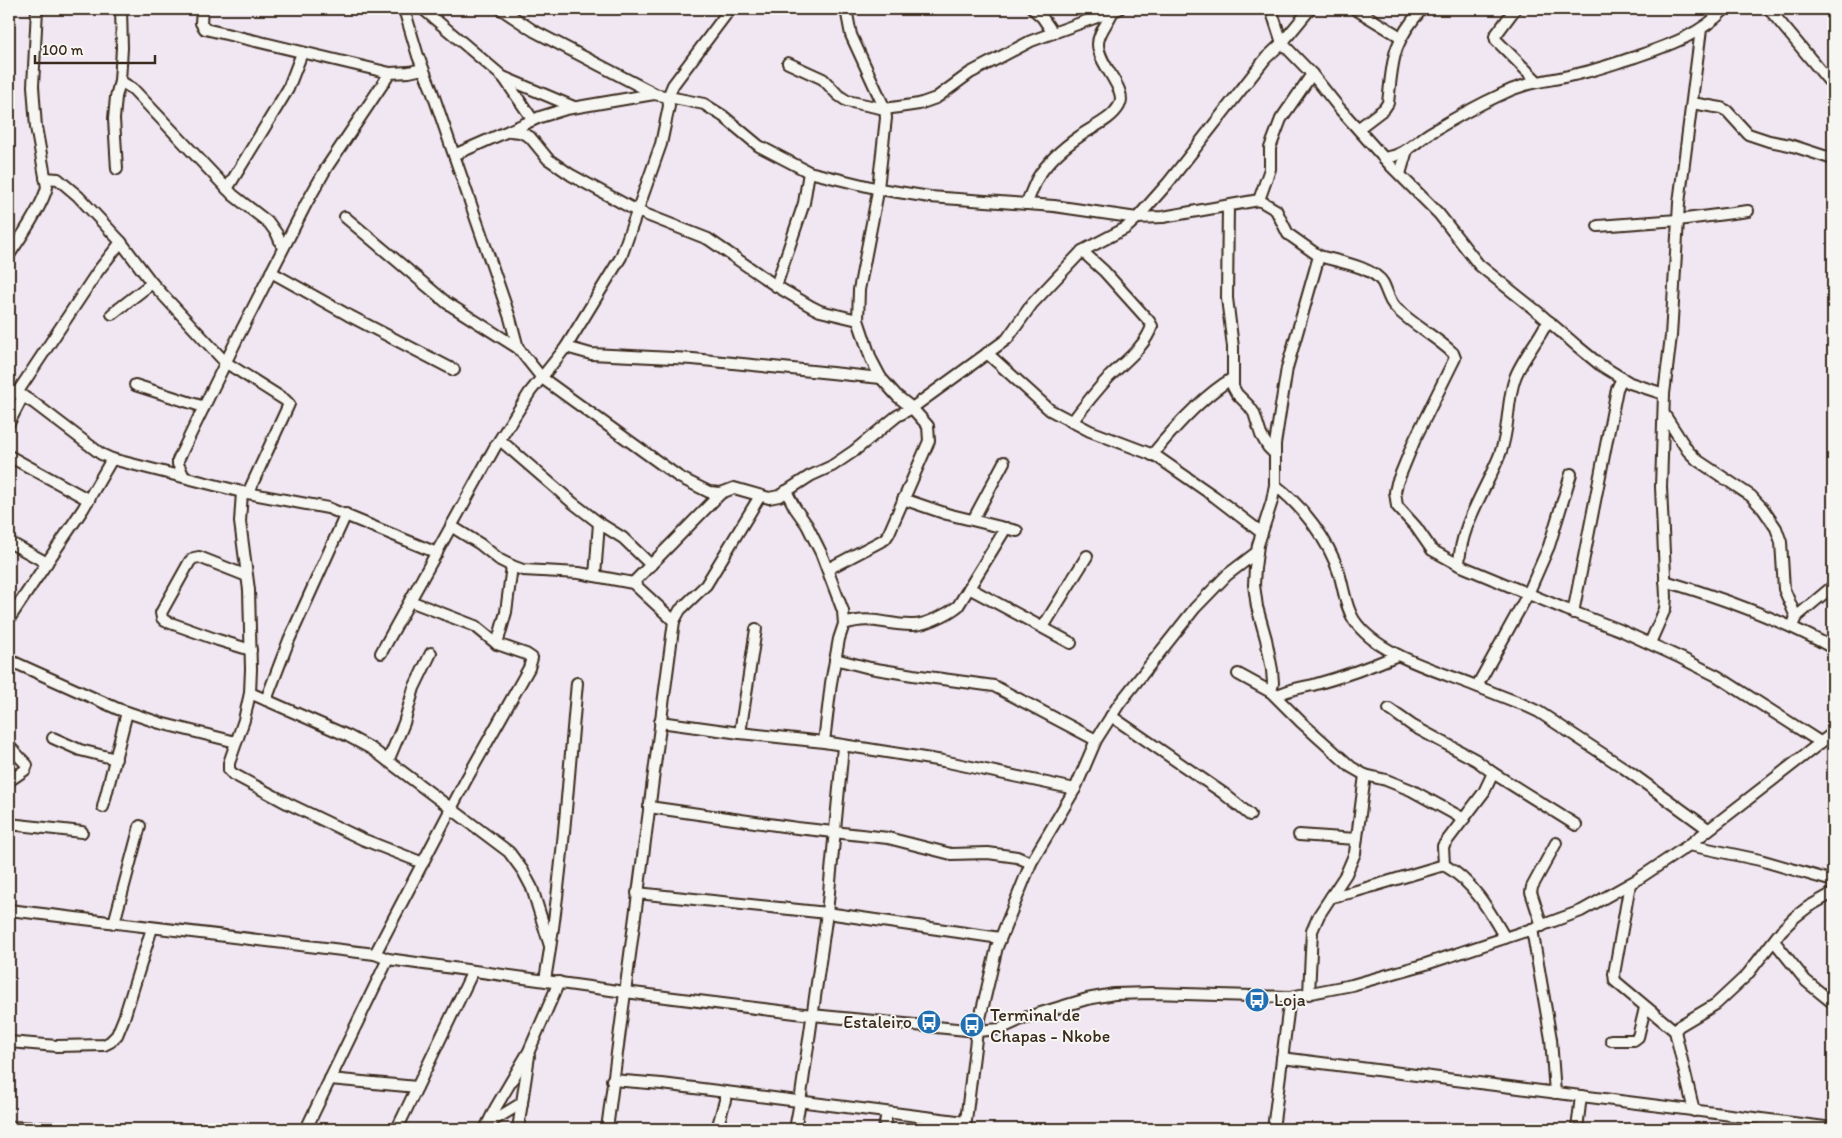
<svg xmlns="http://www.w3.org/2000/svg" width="1842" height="1138" font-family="Itim,sans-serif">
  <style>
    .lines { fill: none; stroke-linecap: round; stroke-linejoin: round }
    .minor-casing { stroke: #3b2a1e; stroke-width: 14 }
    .minor { stroke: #f6f6f2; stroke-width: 10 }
    .labels { text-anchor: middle; stroke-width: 4; stroke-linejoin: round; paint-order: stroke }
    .poi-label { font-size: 18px; fill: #3b2a1e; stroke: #f6f6f2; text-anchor: start }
  </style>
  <rect width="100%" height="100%" fill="#f0e7f3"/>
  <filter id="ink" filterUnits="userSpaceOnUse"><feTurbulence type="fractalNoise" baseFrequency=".02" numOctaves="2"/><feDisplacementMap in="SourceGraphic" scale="10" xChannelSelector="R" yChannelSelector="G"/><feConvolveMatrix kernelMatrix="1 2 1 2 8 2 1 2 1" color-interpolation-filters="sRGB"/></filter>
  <g filter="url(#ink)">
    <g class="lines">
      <defs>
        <g id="minor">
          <path d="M202,9L201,23L205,29L390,73L409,72L423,69"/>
          <path d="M404,9L418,56L431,88L510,318L518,348L542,378L679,477L709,492L721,493L734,488L769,498L779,496L810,476L832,466L854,451L897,416L912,408L1007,339L1032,304L1082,251L1126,228L1137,218L1168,183L1266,58L1282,43L1310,9"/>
          <path d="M423,9L503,77L574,107"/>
          <path d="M501,9L534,31L653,93"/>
          <path d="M1033,9L1042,17L1053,33"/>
          <path d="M1271,9L1282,43L1312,74L1340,109L1391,166L1439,214L1479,265L1539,313L1577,346L1599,364L1630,383L1664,394"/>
          <path d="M1355,9L1401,37"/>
          <path d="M1515,9L1495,36L1496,40L1537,81"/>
          <path d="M1769,9L1829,81"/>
          <path d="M788,63L823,79L838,95L847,101L885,109L919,104L936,98L970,73L1031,41L1119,9"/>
          <path d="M504,78L533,120"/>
          <path d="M120,81L133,89L233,195L269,223L277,234L283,248"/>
          <path d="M1692,103L1721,108L1727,111L1748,134L1769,141L1790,145L1833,159"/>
          <path d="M1359,128L1384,109L1388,103C1393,60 1391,44 1422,9"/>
          <path d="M510,131L520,132L530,137L548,159L571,175L637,211L708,239L776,286L812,307L820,311L858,320"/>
          <path d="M454,155L540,117L566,109L654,94L704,104L723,116L759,146L809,172L879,189L930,197L1054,206L1137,218L1163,217L1259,200L1270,169V148L1281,119L1312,74"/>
          <path d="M1384,158C1404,156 1414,143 1430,133C1453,119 1476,106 1500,95C1527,81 1545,82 1573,75C1594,71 1615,63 1635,57C1669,45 1700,35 1725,9"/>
          <path d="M117,169L114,119L116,97L120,81L122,48L121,9"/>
          <path d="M1400,174L1407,150"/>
          <path d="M45,178L58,179L78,196L121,242L152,283L225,362L285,400L289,404L248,493"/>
          <path d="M227,189L288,89L302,53"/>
          <path d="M1259,200L1276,210L1288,234L1319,256L1287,368L1275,444V485L1272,501L1258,545L1255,568L1254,585L1257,607L1266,639L1272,670L1273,683L1271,692"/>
          <path d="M1026,204C1030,196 1033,187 1037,179C1047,162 1064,147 1080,136C1092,127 1111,120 1119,106C1129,90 1098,65 1098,44C1098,33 1108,23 1112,13"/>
          <path d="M1228,206L1227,298L1233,347V387L1237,394L1249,406L1254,413L1261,435L1268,447L1275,454"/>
          <path d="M345,217L447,303L518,348"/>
          <path d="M1598,226L1678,220L1748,211"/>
          <path d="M9,255C20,239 43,205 47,187L36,127L33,86L37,9"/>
          <path d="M1319,256C1336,261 1374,267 1383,283C1388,293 1389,302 1398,310C1415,326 1436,337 1453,353L1455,358L1415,439L1397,483L1395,492L1397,506L1416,527L1432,550L1459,565"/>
          <path d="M271,272L348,315L454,370"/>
          <path d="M776,286L804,203L809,172"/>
          <path d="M112,314L152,283"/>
          <path d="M1550,322L1544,328C1536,343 1520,363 1515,378C1506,403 1510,429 1500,454C1486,490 1460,525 1459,565L1565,609L1620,630L1681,658L1717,676L1820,742"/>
          <path d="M566,347L591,354L693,359L881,378"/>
          <path d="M987,353L1050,410L1090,431L1156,456L1215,497L1262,533"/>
          <path d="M135,385L204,407"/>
          <path d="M9,388L34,403L101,454L112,459L242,492L328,508L437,553"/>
          <path d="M17,393L98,271L121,242"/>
          <path d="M1664,414L1688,451L1697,460L1751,496L1763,509L1776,528L1781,542L1784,589L1796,617"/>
          <path d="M1072,422C1084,406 1096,391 1109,377C1124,362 1145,347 1152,326L1149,321L1104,271L1082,251"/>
          <path d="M9,423L23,396"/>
          <path d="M500,440L573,503L599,523L623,538L651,565"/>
          <path d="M1152,455C1173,429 1204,395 1233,378"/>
          <path d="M9,456L89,500"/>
          <path d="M184,477L178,464V460L238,337L306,204L327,167L390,73"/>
          <path d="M1275,485C1303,507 1328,539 1339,573C1344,589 1345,606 1354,620C1377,655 1439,671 1476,686C1491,692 1506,698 1522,704L1539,712L1624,768L1708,829"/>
          <path d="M786,491L795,508L807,525L821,553L843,611L844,624L839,639L831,683L824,742"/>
          <path d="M242,492L240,522L249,590L251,669L250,693L244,720L229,763V770L233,774L287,803L362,839L423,863"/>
          <path d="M903,499L947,514L1017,531"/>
          <path d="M973,520L1004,462"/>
          <path d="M451,526L480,544L500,560L512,566L523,570L579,573L633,583L674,621"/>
          <path d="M9,542L47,563"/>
          <path d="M828,569L885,539L889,533L929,441L928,426L912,408L897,396L881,378L871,359L858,320L859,290L877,197L886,118L885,109L851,35L846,9"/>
          <path d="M247,576L199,557L194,558L190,561L161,613L162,618L165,621L218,640L251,650"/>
          <path d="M595,576L599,523"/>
          <path d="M1665,581C1723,598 1780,619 1833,648"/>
          <path d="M633,583L721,493"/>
          <path d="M969,588L1071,643"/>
          <path d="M1573,613L1617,389L1622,378"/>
          <path d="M9,619L83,509L112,459"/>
          <path d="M1794,622L1796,617L1833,586"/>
          <path d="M844,624C872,615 884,625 911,625C924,626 948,614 958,606L1006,528"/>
          <path d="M1043,627L1087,556"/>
          <path d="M1650,643L1665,609L1666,597L1661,487L1664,394L1671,336L1679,203L1701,29"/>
          <path d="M497,644L506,612L512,566"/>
          <path d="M381,653L495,447L530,392L566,347L621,257L661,144L669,106L668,97L673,85L730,9"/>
          <path d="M835,659L870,668L913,675L994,686L1096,740"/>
          <path d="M9,660L118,709L160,723L236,742"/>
          <path d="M1238,674L1271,692L1301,722L1351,767L1365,775L1386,780L1411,790L1464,819"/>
          <path d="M1477,686L1528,594L1549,546L1571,474"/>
          <path d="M250,693L348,736L372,749L509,852L523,871L532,888L550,946"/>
          <path d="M1276,696C1288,689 1300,688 1313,685C1342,677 1370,667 1398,655"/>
          <path d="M266,700L289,640L346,514"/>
          <path d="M1389,709L1413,726L1476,760L1493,773L1484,792L1443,846L1444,865"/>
          <path d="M1111,716L1223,793L1250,815"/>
          <path d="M660,722L740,733L824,742L943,761L1075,789"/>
          <path d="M740,733L756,629"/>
          <path d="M53,738L80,750L116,759"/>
          <path d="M9,746L27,765L25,770L9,781"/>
          <path d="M388,761L404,723L414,688L431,653"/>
          <path d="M1493,773L1576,825"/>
          <path d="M103,807L127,712"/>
          <path d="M649,807L797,828L888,838L951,854L988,853L1017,857L1031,863"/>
          <path d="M9,824L82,832"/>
          <path d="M1299,835L1356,839"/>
          <path d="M1689,845L1760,860L1833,881"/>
          <path d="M1630,884L1614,974L1615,981L1675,1031L1694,1111"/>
          <path d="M637,893L827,913L1000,938"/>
          <path d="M1331,897L1353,892L1444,865C1473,881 1489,910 1505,938"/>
          <path d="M9,910L375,954L388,959L625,992L812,1015L977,1031L1000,1029L1024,1018L1087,999L1114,994L1151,993L1290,997L1352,985L1426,964L1532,929L1581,911L1638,879L1689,845L1833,733"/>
          <path d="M114,923L140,826"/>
          <path d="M1542,926L1531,892L1532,887L1556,843"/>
          <path d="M1532,929L1551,1039L1555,1093"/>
          <path d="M1774,941L1806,981L1833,1003"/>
          <path d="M375,954L466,780L529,668L532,658L526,654L497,644L475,626L410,601"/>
          <path d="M545,980C562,882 568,782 577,683"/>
          <path d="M1309,994L1312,931L1319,915L1346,874L1355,853L1365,775"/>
          <path d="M1675,1031L1679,1026L1716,1004L1747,975L1781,931L1795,917L1808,907L1833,893"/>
          <path d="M1611,1040H1634L1638,1037L1645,1008"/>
          <path d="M9,1042L57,1046L104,1045L110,1042L117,1035L124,1018L152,928"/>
          <path d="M1282,1058L1833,1128"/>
          <path d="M330,1079L417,1087"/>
          <path d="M612,1080L662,1084L965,1122"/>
          <path d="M489,1123L522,1103"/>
          <path d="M9,1127L72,1129"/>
          <path d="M306,1129L388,959"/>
          <path d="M397,1129L473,971"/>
          <path d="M485,1129L496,1107L529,1051L559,982"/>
          <path d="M518,1129L529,1056"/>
          <path d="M607,1129L674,621L680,610L706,585L760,496"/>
          <path d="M717,1129L727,1093"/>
          <path d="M795,1129L800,1102L827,913L843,747"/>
          <path d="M884,1129L887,1113"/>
          <path d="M965,1129L977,1031L997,947L1031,863L1075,789L1096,740L1119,704L1195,608L1227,575L1257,552"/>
          <path d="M1273,1129L1290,997"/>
          <path d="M1577,1129L1581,1096"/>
        </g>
      </defs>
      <use href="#minor" class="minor-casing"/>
      <use href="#minor" class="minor"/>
    </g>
  </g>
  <defs>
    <symbol id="bus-disc" viewBox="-11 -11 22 22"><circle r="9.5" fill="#1f6fb2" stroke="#f6f6f2"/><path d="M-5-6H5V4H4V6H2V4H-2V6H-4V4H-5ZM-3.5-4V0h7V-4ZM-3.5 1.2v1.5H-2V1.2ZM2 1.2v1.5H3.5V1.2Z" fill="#fff"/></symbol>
  </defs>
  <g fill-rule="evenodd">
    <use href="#bus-disc" x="1243" y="986" width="28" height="28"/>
    <use href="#bus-disc" x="915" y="1008" width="28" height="28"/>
    <use href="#bus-disc" x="958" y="1011" width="28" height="28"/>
  </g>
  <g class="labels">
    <g class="poi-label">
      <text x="1274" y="1006">Loja</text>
      <text x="990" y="1021">Terminal de<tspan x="990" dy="21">Chapas - Nkobe</tspan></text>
      <text x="912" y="1028" text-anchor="end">Estaleiro</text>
    </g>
  </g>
  <rect width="1842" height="1138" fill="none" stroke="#f6f6f2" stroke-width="30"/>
  <rect x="15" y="15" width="1812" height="1108" fill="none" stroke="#3b2a1e" stroke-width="2" filter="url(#ink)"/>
  <path d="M35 55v8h120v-8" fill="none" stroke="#3b2a1e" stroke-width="2.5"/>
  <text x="42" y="55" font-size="15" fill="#3b2a1e" stroke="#f6f6f2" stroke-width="4" paint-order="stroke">100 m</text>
</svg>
